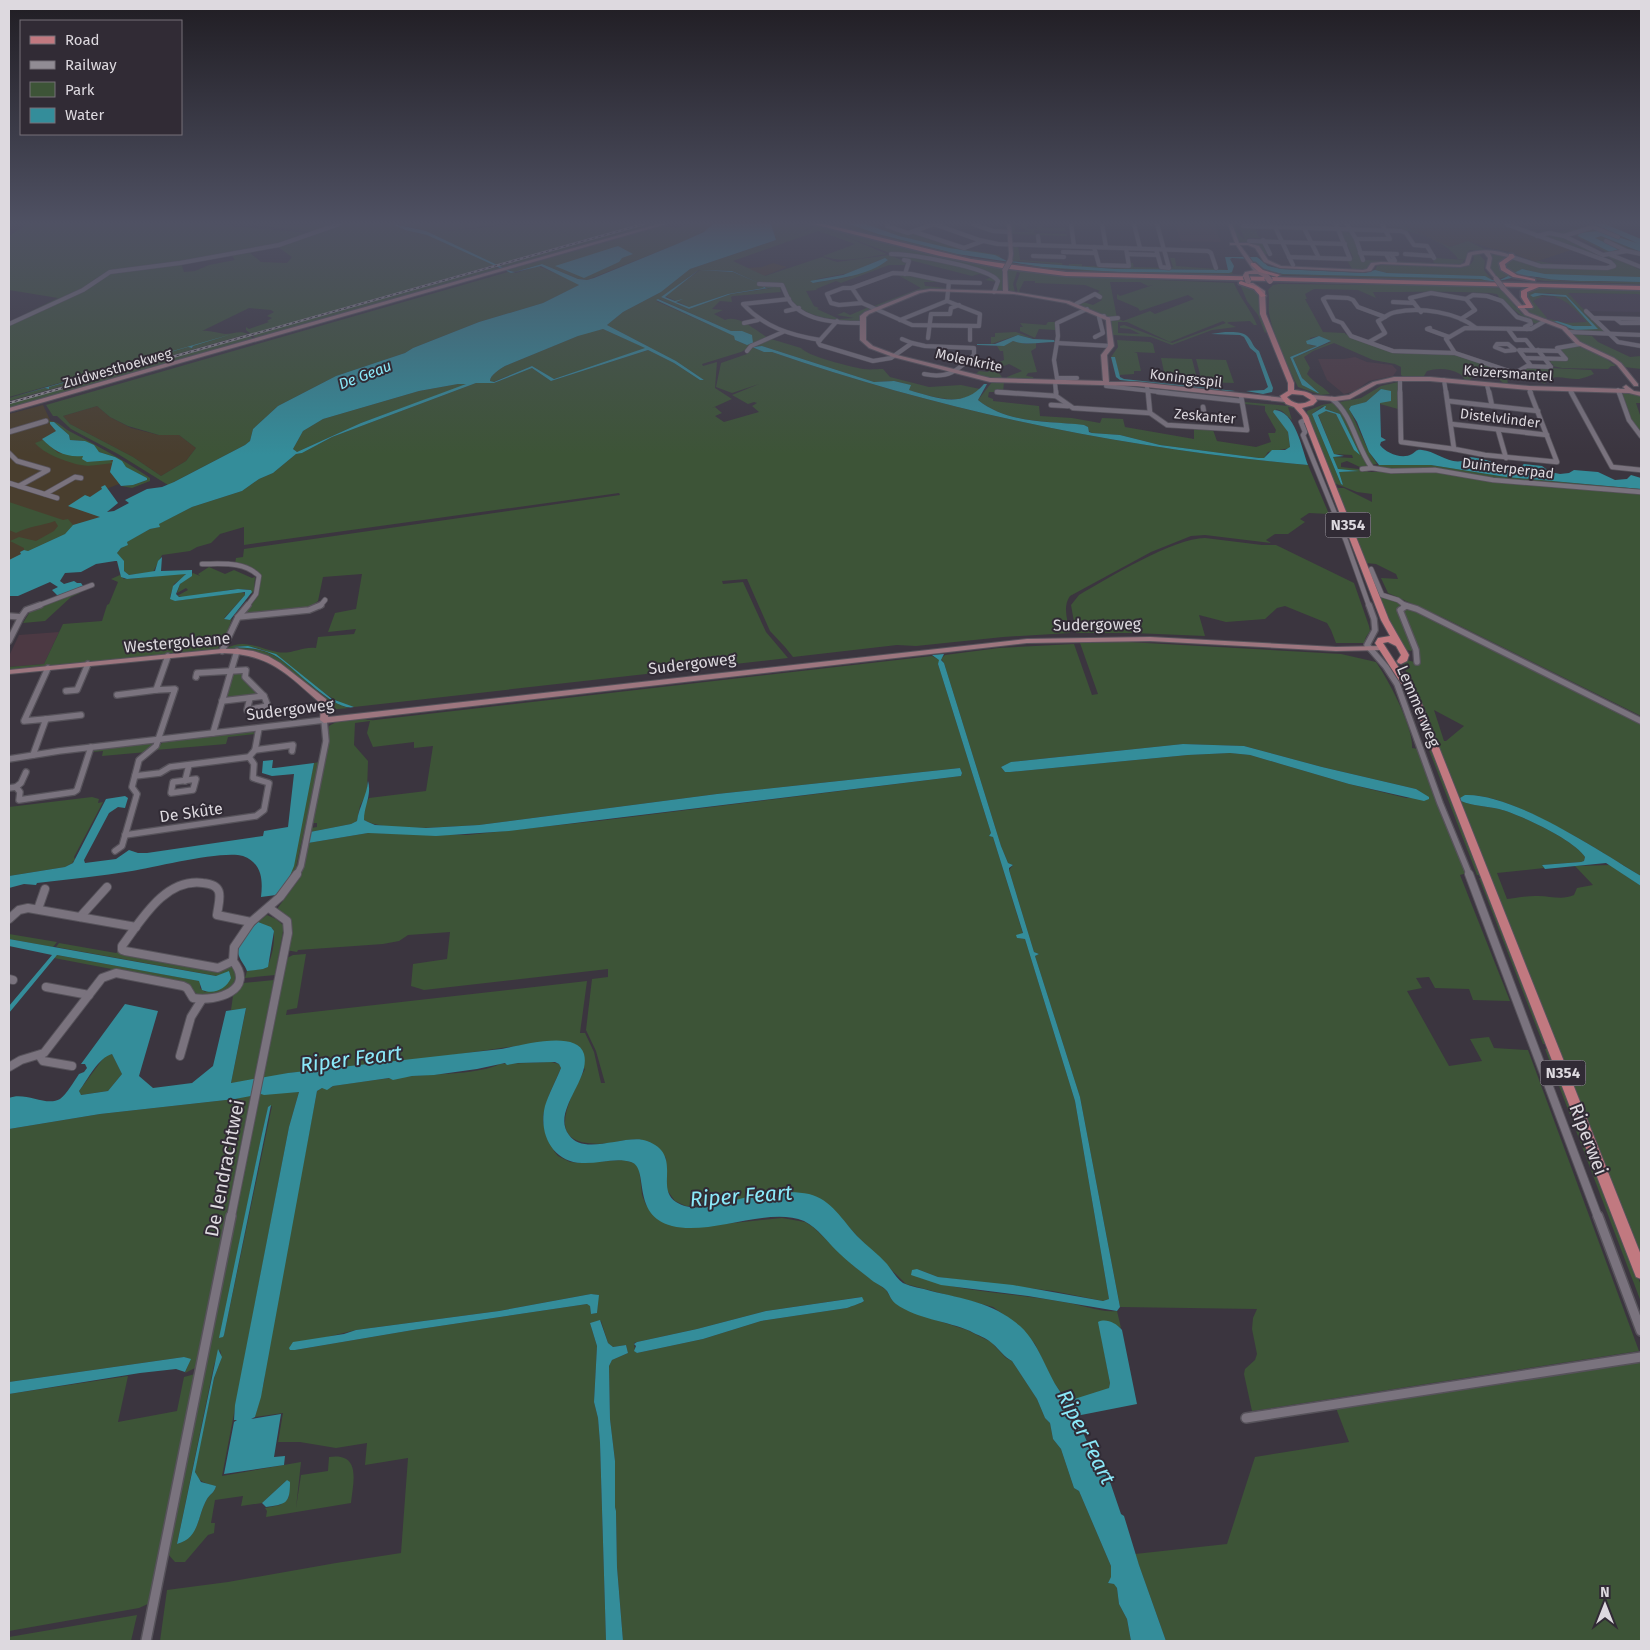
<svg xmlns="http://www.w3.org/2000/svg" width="1650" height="1650" font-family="'Fira Sans',sans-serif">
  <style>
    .built { fill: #443a4a }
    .industrial { fill: #493e2e }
    .education { fill: #4c3943 }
    .green { fill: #3d5437; fill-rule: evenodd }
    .water { fill: #348d9a; fill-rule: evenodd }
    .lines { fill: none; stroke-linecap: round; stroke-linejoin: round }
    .street-far4-casing { stroke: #56525a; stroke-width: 5 }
    .street-far3-casing { stroke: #56525a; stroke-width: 6 }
    .street-far2-casing { stroke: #56525a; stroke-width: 8 }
    .street-far1-casing { stroke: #56525a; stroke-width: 10 }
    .street-casing { stroke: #56525a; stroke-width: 12 }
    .secondary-casing { stroke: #56525a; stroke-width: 2 }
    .primary-casing { stroke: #56525a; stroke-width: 2 }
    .highway-casing { stroke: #56525a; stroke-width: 3 }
    .street-far4 { stroke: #7a737e; stroke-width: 4 }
    .street-far3 { stroke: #7a737e; stroke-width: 4.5 }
    .street-far2 { stroke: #7a737e; stroke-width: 5.5 }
    .street-far1 { stroke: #7a737e; stroke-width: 8 }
    .street { stroke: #7a737e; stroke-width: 9 }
    .secondary { fill: #9d767f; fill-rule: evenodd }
    .primary { fill: #c17980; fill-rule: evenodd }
    .highway { fill: #f07d82; fill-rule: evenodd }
    .rail-casing { stroke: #918c94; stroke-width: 2.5 }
    .rail { stroke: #312b35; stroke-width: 1; stroke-dasharray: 3; stroke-linecap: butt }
    .secondary-bridge-casing { stroke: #56525a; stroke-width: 6; stroke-linecap: butt }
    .primary-bridge-casing { stroke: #56525a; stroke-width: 7; stroke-linecap: butt }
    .secondary-bridge { stroke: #9d767f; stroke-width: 5 }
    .primary-bridge { stroke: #c17980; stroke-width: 5.5 }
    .labels { text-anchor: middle; stroke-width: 4; stroke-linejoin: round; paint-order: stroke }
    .far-street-label { font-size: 14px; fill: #ddd9df; stroke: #312b35 }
    .far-water-label { font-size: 15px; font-style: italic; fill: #8be9f9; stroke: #312b35 }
    .shield { fill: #312b35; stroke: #a9a5ac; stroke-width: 1 }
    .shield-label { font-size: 15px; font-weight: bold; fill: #ddd9df }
    .street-label { font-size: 16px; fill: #ddd9df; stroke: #312b35 }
    .near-street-label { font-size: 19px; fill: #ddd9df; stroke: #312b35 }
    .near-water-label { font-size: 21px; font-style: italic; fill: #8be9f9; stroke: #312b35 }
  </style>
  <rect width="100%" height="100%" fill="#3b353f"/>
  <g class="built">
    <path d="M640,224H647L499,266L496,264Z"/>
    <path d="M494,265L497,267L259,333L251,334Z"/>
    <path d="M1567,293L1641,294V312L1582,311Z"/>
    <path d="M1561,296L1572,304L1593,326H1573L1546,319L1533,301L1534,297Z"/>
    <path d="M248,334L250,336L9,404V401Z"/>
  </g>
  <g class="industrial">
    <path d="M1401,224H1500L1571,250L1535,262L1510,252L1489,248L1468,241L1449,247Z"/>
    <path d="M773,263L787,267L764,276L747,268L762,267Z"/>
    <path d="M43,405L52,424L66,441L115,459L124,482L104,490L101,513L107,517L9,561V414Z"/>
    <path d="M97,406L110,417L131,428L159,435H179L196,448L186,461L161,476L133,457L70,424L63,416Z"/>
  </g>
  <g class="education">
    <path d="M1175,224H1214L1221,242L1181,241Z"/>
    <path d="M1355,357L1367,362L1392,365L1397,370L1393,376L1369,381L1355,391L1344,394L1327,380L1318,359H1344Z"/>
    <path d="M59,632L44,664L9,667V656L19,635Z"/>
  </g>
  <g class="green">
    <path d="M28,224H209L310,233L298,239L227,255L110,271L95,279L86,287L30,313H27L58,298L9,290V236Z"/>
    <path d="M222,224L308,231L256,225L337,224L312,232Z"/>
    <path d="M340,224H393L405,230L427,235L494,265L251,334L246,330V327L249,329L269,322L267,321L272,318L267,316L274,312L271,310L249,308L202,331C209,330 217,333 225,334C233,334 240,330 248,334L9,401V398L45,388L49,389V387L188,347L193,348V346L232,335L9,397V325L84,290L106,274L181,263L184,272L195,271L209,265L235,260L232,256L222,257L288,244ZM278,247L292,257L287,263L261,262L250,253Z"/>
    <path d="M399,224H503L437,232L508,225L546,224L576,238L548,224H640L497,265L426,231Z"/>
    <path d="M647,224H662L505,268L499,266Z"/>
    <path d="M691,224H713L704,232L677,244L587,280L578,279L542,264L515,272L508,270L662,226L676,228Z"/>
    <path d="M771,224H795L813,227L789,237L815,227L824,229L800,224H812L942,257L1003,269C1003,275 1005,284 1003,291L996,290L999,281L996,276L983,272L892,254L837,233L887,254C866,257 843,264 823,256L855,244L818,231L733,261L765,276L822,257L837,262L889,255L907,262L906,265H889L841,283L836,281L816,289L817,290L806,291L814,306L819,308L817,309L839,319L854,318L837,315L844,312L850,315L869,307L872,308L861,314L860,322C839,320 808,319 793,302C789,297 787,290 783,285L766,282L778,285L784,288L780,289L781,292L733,296L731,297L732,302L720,301L712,309L723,310L714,314L725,320C739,314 757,332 767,337L741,352L702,364L703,366L717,362L715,388L732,399L712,408L715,407L722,413L715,416L724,422L759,412L752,406L757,403L754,402L748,404L732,395L759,384L732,393L716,387L721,363L747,354L752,347L764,352H772C945,412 1126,449 1308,465L1329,514L1309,513L1300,519L1305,522L1288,534H1275L1266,540L1271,543L1205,535L1191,536L1151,552L1070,596C1062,607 1068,621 1070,633L1003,637L916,646L897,645L793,657L785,647L770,631L747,579L722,581L723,584L743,582L766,632L788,658L354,707C310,697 284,639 233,647C248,648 262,649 275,656C301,671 319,700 349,708L327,710V702L273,658L252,651L227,648C244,638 260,649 277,652C291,655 303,646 316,648L318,637L354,634L356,629L328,632L335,613L356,609L362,574L323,577L318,601L310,607L244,614L258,596L261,576L255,570L235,564L236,558L243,557L244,549L620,495L619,493L244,545V527L220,534L211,543L197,547L190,551L162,555L153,572L129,575L124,571V564L117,553L121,548L128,544L126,542L150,529L159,527L158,524L192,507L242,491L259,479L273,473L296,454L302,453L332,437L476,383H494L532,368L551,381L648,350L674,363L700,380H704L676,361L607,325L623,312L661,292L690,269L776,240ZM882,259H887V261L849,277L813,283L817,279L849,273ZM699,270L732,271L758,282L733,272L700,270L665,296L689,307L728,294L764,288L763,285L766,288H773L731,294L689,309L661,297ZM659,299L731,331L747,345L735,340V336L656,301Z"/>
    <path d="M832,224H849L878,234L966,255L950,254Z"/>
    <path d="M866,224H873L883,229L889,227L908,234L915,233L963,249L999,255L1000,258L995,255C951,253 906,239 866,224Z"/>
    <path d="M1012,224H1015V232H1030L1022,228L1021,224H1027V229L1038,228L1036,225L1040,224L1043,228H1065L1066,231L1034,230V233L1066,234L1067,236L1012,234Z"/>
    <path d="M1230,224H1235L1238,233L1245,240L1238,224L1255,228L1259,237L1262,238H1247L1248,240L1262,243L1266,252L1270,254H1263L1261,249L1238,241Z"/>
    <path d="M1398,224L1450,247L1468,241L1486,250L1505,252L1535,262L1538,261L1560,265L1536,264L1500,252L1470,250L1468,252L1465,260L1458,259C1448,243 1420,233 1402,230Z"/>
    <path d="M1592,225L1637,243L1624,241L1603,232L1583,239L1608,251L1619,250L1595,238L1601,236L1641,252V254C1628,251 1619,245 1606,240L1624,251L1610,254L1571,234L1594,228L1622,238L1593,226L1561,235L1520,228H1526L1535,232L1544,230L1552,233Z"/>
    <path d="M1340,230H1350L1362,260L1434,263L1433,260L1436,258L1464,260L1462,264L1455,265L1376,263L1366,270L1352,269L1347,260H1352L1353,257Z"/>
    <path d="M1545,234L1563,236L1596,252L1591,253L1620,263L1605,256L1610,255L1641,269L1633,267L1641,270V277L1545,274L1522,269L1513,274L1506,270L1503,263L1512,259C1549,272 1577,269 1615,266L1542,237Z"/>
    <path d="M1018,245L1020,260L1062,263L1063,266H1069V264H1082V267L1083,266H1095L1096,268V266L1131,267L1130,263H1133L1134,269V267L1168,268L1173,267L1170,258H1175L1176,266L1229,270C1183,269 1137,270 1091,268C1065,267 1037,261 1011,261L1014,256L1012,246Z"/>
    <path d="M1479,254L1485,261L1484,270L1492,280L1485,276L1387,273L1375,270L1377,266L1382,265L1465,267L1471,264L1474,259L1473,255Z"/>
    <path d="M1491,254L1509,257L1500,263L1511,275L1498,279L1491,270Z"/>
    <path d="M905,255C924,260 987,268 997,282L985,280L991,277L979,274L972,276L894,256Z"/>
    <path d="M1011,264L1117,272H1232L1233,274L1110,273L1010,265Z"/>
    <path d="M538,266L574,281L579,285L543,303L479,322L413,348L405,353L336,376L278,406L253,429L250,441L245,445L168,485L118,454L71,429L57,416H53L46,405L508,272L516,273ZM97,406L110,417L128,426L159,435H179L196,448L186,461L161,476L133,457L70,424L63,416Z"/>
    <path d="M495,267L501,269L257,339L252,335Z"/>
    <path d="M1008,269L1080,277L1234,283C1240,298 1251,310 1257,325H1254L1250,321L1229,322L1227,323L1236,327L1212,330L1172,345L1151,337L1113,335L1111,320L1119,319L1123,321L1150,311L1155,314L1194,299L1188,295L1140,311L1138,308L1117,299V294L1120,296L1153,285L1148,286L1140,282H1110L1117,318H1109L1078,304L1080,301L1093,305L1102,300L1099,298L1102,295L1097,293L1100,291L1085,285L1035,283V281H1024L1019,291L1021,293H1018L1016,284L1020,273L1017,272L1013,284L1015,292H1010L1006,276ZM1223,321L1226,323L1172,343L1124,325L1120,326V328L1130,329L1140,334L1118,333V322H1127L1170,342Z"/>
    <path d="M1267,271L1283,274L1481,279L1494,282L1282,275L1266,272Z"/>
    <path d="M896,274L947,282H924L925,286L946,288L921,290L876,307L874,306L921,288Z"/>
    <path d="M1519,276L1565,281L1641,282V284L1545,281Z"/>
    <path d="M1240,284L1252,287L1260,293V310L1268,330L1265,333L1258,315L1247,301Z"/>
    <path d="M1279,284L1498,286L1522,314L1540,322L1536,324C1520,318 1512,305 1498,299L1499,297L1497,294L1490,293C1450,291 1410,292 1373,292L1376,298L1358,290L1314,289L1305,294L1307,299H1305L1323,332L1345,333V334L1393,351L1458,353L1516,374L1528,367L1591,370L1594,374C1589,376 1584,378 1579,379C1567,380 1552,372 1545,384C1534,378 1519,374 1507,378L1508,384C1501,383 1502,381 1497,378C1490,374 1483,374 1475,374L1469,381C1463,380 1464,377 1460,374C1450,368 1437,368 1427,371L1424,376L1404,377L1401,375V367L1395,364L1373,360L1334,343L1313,351L1304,357L1310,368L1307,374C1314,383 1323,386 1330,394L1321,395L1298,387C1288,367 1273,335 1269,313C1268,306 1270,299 1268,290L1273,285ZM1319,336L1331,342L1293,358L1302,378L1319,393L1302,385L1290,357L1317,346L1309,345L1310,338Z"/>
    <path d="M1534,288L1641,289V297L1639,294L1568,293L1606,333L1572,332L1549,321L1550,319L1566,323L1587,322C1573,307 1556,287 1533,301L1547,318L1545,319L1532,314L1527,310L1531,308L1526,298V292ZM1548,293L1566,295L1597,328L1575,330L1552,322L1557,321L1573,326H1593L1566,297L1534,296L1531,294Z"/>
    <path d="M1048,322H1055V330L1039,329L1035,338L1020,331V327H1023L1020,323L1046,325Z"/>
    <path d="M603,329L646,348L554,379L532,366L493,382L490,381C490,375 500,369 505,366L585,333Z"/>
    <path d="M1016,332L1035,339L1018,335L991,344V337H995V333Z"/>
    <path d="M1572,334L1592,336L1598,342L1630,357L1641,356V369L1624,367L1574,339Z"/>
    <path d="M250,336L254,339L9,409V404Z"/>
    <path d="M771,339L801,348C807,356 851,367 863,369C870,370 877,369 883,369L890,377L929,387L961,385L980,389C961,408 931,396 908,390L910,385L894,381L874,382L762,346H755Z"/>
    <path d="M1117,340L1150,342L1153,344L1155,353L1134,352L1137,353L1141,371H1134V374L1119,375L1115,357H1111L1118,347Z"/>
    <path d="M1013,341L1026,344L1036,343V348L1031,351L1037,372L1028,373L1026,376L1033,377L1034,380H1007V377L1022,371L1009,364L996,369L1004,380L975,375L979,371L988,372L995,364L1004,360L1003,351H1000L997,346H1003Z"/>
    <path d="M1575,345L1602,356L1616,366H1611L1608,369L1562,368L1552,366L1554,365L1549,362H1551L1550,360L1567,359L1559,348Z"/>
    <path d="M1161,358L1192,359L1198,382L1166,381Z"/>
    <path d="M1196,359L1226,360L1234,383L1202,382Z"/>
    <path d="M992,382H1004L1003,392H989L988,397L993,399V401L1039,406L1040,416L1072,418L1100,423L1102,418L1123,419L1125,427L1194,439V429L1213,430L1217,441L1256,447L1271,442L1268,433H1275L1276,430L1265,411V406L1245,404L1244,402L1289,406L1278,401L1282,400L1299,409L1288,407L1292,420L1282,411L1276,409L1288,432L1290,448L1268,452L1264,458H1259L1160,445L1120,435L1092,433L1089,431L1087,426C1051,420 1009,425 978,400Z"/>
    <path d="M1398,382V409L1380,404L1381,389L1366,402L1349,408L1369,452L1377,464L1371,465L1340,402L1361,398L1381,386Z"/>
    <path d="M458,384H468L361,423L297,452L293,449L303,431L323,419L419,391Z"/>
    <path d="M1622,391L1641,394V403H1636L1641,418V435L1630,419Z"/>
    <path d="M1337,402L1369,467L1362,468L1347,461L1341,463V467L1367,470L1368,472H1433L1549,487L1641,494V716L1444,618L1388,593L1381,578L1398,579L1396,574L1376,564L1366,563L1337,492L1338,488H1344L1372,502V494L1357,492L1334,483L1308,418L1307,411L1322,405ZM1323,406L1325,409L1340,414L1354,450L1336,414L1326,411L1318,414L1334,454L1352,455L1353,458L1333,457L1338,470L1358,471L1339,472L1343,485L1341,484L1312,414Z"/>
    <path d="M49,421C58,421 62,427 69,431C96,445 122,459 147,476L150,478V481L132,488L121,486L133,485L147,480V478L125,467L115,457L99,452L85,441L70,440L69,435L54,422L49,423Z"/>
    <path d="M43,440L58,453L84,456L87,462L110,460L113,463C103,464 91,467 81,465C66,462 44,454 35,443Z"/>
    <path d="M1379,465H1431L1506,477L1641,489V491L1493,479L1450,471L1398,470L1375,467Z"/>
    <path d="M9,502L63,520L68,519L73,525L65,534L28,551L24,550V548L10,541L19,537L36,541L54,531L58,526L55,521C41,526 29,526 16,533L9,530Z"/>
    <path d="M1205,538L1262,545H1276L1354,583L1369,626L1370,631L1366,637L1364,643H1336L1331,630L1327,623L1285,606L1277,608L1265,619L1226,622L1199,615L1205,636L1134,633H1076L1071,605L1079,595C1108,578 1174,538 1205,538Z"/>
    <path d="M209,567L225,574L234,570L252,578L255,577L254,591L251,594V590C227,585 201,601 177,596L188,590L186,588L177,593L180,584L193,573L200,576L198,574Z"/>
    <path d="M185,573V576L174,584L170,597L175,601L241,592L246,594L225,617L224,619L230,620L232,618L227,633L217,650L9,670V667L44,664L63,624L102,621L107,605L109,604L118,582L111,579L120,575L124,579H130Z"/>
    <path d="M81,590L80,593L71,597L45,621L23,623L31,610Z"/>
    <path d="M1377,593L1401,604L1398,609L1413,649L1411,651L1404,649L1399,642Z"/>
    <path d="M1406,607L1641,724V876C1609,857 1494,781 1460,798L1419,698L1403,665L1407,660L1418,663C1422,650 1408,622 1403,609ZM1434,710L1464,726L1446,741H1444Z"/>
    <path d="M1128,642L1341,654L1376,662C1388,679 1414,728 1412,748L1418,749L1467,873L1460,875L1510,1001L1473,1000L1469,989L1435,988L1429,977L1416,978L1422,988L1407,991L1449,1066L1482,1061L1470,1039L1489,1037L1494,1048L1528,1050L1639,1351L1252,1411L1244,1374L1245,1369L1255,1360L1257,1354L1252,1329L1253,1318L1257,1309L1120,1307L1080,1097L1035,956L1039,954L1034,952L1009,870L1013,865L1008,863L1001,846L944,663L941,659L945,655L999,648L1074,644L1092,695L1098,694L1080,643ZM1183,744L1244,746L1322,767L1416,789L1428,797L1406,798L1349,784L1250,755L1230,753L1188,755L1010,772H1005L1001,767L1012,762Z"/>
    <path d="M932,656L940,660L938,664L991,833L989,836L993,837L1023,934L1017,938L1025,939L1075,1101L1109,1299L1103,1301L1053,1291L938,1277L917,1269L918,1277C964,1293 1015,1293 1063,1302C1080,1304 1100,1313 1117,1311L1121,1328L1110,1322L1101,1334L1110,1383L1109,1388L1105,1391L1068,1402L1052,1380L1035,1344L1018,1325L993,1307L906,1284L857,1236L832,1208L816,1197L788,1192L710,1205L686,1206L675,1201L667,1190L666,1158C661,1151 654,1143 646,1141C635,1137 622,1141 611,1143C544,1150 564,1109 585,1069L551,1041L439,1057L289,1073L262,1079L285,959L293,955L306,954L297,1008L287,1010L286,1015L587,981L580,1033H585L594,1052L601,1083H605L596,1051L586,1030L592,979L608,977V969L424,990L411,986L413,964L447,959L450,932L408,935L399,941L383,944L298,950L297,952L286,950L290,933L277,909L300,878L308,843L368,833L467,835L598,821L961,776L962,773L960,768L717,794L479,825C453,826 385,833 364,820V808L369,798L426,791L433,746L414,748V742L373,747L367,733L370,721L355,723L354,745L368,761L367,792L360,806L357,821L351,824L310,832L311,828L317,827V823H312L329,726C337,720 352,717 362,719C367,719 370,721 375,720Z"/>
    <path d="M236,673L243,674L259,694L227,698L232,675Z"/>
    <path d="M252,730L255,734L228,737L226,744L155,750L165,740Z"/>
    <path d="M153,742L155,743L147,752L102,756L103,751L93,752L97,748Z"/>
    <path d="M1429,750L1433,751L1483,876L1477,875Z"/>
    <path d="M319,762L295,872L278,895H276L289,878L314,763Z"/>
    <path d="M92,797L99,799L98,803L103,802L74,857L75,860L72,862H74L65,867L9,876V807Z"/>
    <path d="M1461,801C1473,806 1486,806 1499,809C1519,814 1575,840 1585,857L1584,861L1581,862L1542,865L1544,868L1497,873L1507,899C1516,898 1526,896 1535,896C1549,895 1561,901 1574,895L1577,888L1593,885L1575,866L1610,865L1641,886V1259Z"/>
    <path d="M1479,878H1483L1548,1044H1543Z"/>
    <path d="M267,915L276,919L284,926L275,975L245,978L247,971L266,968C272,960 276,938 273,929L258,922Z"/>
    <path d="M9,934L57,942L53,947L9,939Z"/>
    <path d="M59,943L116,953L120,951L127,955L210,970L232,966C242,977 230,991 218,995C212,996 203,996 198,995L185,983L54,958L57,955L200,981V988L205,992L230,971L217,976L56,947Z"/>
    <path d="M274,980L254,1080L231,1083L246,1009L231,1010L233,996L241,988L243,983Z"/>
    <path d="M1545,1049H1550L1641,1285V1302Z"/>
    <path d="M112,1054L122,1074L108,1091L80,1095L79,1091L105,1056Z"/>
    <path d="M551,1062L559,1064L561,1068L549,1095L543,1115V1123L554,1151L558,1156L570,1162L581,1163L623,1160L634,1163L639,1168L642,1195L646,1205L660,1220L673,1226L695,1227L782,1218L805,1222L813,1227L855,1267L886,1290L892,1300L926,1317L967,1330L991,1342L1006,1358L1012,1361L1037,1399L1045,1418L1050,1423L1053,1439L1061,1449L1074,1488L1079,1491L1111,1566V1578L1108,1583L1115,1584L1117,1588L1119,1604L1127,1619L1131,1641H623L617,1567L616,1511L615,1507V1461L610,1419L609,1366L612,1360L628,1353L626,1345L613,1347L608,1343L601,1321L590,1323L597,1346L594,1402L598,1418L600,1443L606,1641H160L167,1590L228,1582L336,1563L401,1553L408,1458L365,1465L367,1443L336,1448L300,1442H278L283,1413L255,1417L264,1382L268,1349L317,1091L322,1088H331L333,1086C360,1082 386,1078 413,1076C437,1074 480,1074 500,1064ZM591,1294L598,1295L597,1313L591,1314L590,1305L587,1304L413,1330L295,1350H290V1346L356,1330L499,1311ZM861,1297L864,1301C861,1304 853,1305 847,1308L761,1321L703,1339L637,1353L635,1351L634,1343L637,1342L697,1329L766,1311Z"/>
    <path d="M299,1092L289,1127L222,1476L301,1462L296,1508L301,1475L328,1471L329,1457C362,1452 353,1483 351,1503L266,1517L267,1511L265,1508L280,1505L289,1497L287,1480L262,1503L241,1506L243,1496L215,1500L211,1523H215L214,1533L208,1535L185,1562H175L167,1553L257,1098L261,1093ZM272,1106L224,1335L220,1338L261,1138L268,1107ZM220,1350C224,1359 216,1370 214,1379C207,1409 201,1440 195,1470C197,1482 205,1483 216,1486C215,1492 210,1494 207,1499C197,1516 200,1537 177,1544L214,1365Z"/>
    <path d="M251,1095L195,1368L185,1373L190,1360L184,1357L9,1382V1129L100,1114L235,1099Z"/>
    <path d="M1641,1360V1641H1166L1135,1554L1227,1544L1255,1457L1349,1442L1336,1408Z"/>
    <path d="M195,1374L150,1603L139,1608L9,1631V1394L128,1376L118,1422L177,1411L184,1377Z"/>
    <path d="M137,1615L131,1641H9V1637Z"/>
  </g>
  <g class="water">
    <path d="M393,224L426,231L510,271L515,272L542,264L578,279L587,280L594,278L677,244L704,232L713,224H771L776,240L690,269L661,292L623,312L607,325L676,361L704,380H700L674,363L648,350L551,381L532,368L494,383H476L332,437L302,453L296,454L273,473L259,479L242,491L192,507L159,524L160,527L150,529L127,542L128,545L121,548L117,553L124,561V571L129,575L155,571L158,561L162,557L161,571L192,570V576L180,584L176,594L179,597L238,589L251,590L252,592L230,620L224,619L245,595V592L175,601L170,599L173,586L186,574L127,579L121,577L117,561H115L96,564L81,572L65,573L60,581L64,584L74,581L77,583H81L83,586L58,596L52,590L58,587L50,582L18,596H10L9,560L21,554L20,552L24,550L28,551L65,534L73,525L100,517L68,506L85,495L90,497L102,489L101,487L105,485L118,503L107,512L114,511L129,503L125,500L147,489L162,487L174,482L245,445L250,441L253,429L278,406L336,376L405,353L413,348L479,322L543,303L579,285L541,266L511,273L427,235L405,230ZM603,329L645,348L554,379L532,366L494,382L490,381C490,375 500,369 505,366L578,336ZM458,384H466L361,423L297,452L293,449L303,431L323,419L419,391Z"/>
    <path d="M849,224H866L899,236L949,248L995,255L1007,261L1115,269L1228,270L1225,257H1257L1268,266L1282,269L1365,273L1375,270L1387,273L1485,276L1492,280H1500L1522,269L1545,274L1641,277V282C1614,281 1587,282 1560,280C1549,280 1537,276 1526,276C1509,276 1499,285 1481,279L1283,274L1262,270L1250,259L1232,258L1230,259L1234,266L1232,272L1229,273L1117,272L1042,267L957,254L878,234Z"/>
    <path d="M1589,224H1605L1641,239V252L1601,236L1595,238L1619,249L1610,252L1578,236L1579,233L1598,231L1637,243L1596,225Z"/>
    <path d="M618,246L633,254L622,258L619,262L584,278L555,266Z"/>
    <path d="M885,258L888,260C867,276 839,278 813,283L810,281L843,275Z"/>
    <path d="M699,270L732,271L759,283L733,272L699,270L665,297L675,301L683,299L676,302L689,307L728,294L764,288L761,285L766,288L774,287L731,294L689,309L661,297Z"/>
    <path d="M1535,293L1566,295L1598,329L1575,330L1552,322L1557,321L1573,326H1592L1566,297L1542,295L1533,297L1530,295Z"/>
    <path d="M658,299L731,331H742L752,335L753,343L747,345L735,340L734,336L656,300Z"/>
    <path d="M1225,332C1233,332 1244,331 1249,338C1253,343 1253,347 1259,351L1273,388L1272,392L1263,394L1246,391L1264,390L1268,387L1256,353L1250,348L1244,337L1240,335L1211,334Z"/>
    <path d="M232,334L193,346L192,348L188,347L49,387V389L45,388L9,398Z"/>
    <path d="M1018,335L1033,339L1054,340L1055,342C1040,342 1027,346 1013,341L1004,346L977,345V344H995Z"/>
    <path d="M1319,336L1331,341L1293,358L1302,378L1319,393H1318L1302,385L1290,357L1317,346L1307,344L1306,341Z"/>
    <path d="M762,346L874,382L894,381L911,385L909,390C936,398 963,409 984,384H987L978,400C1008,424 1048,421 1084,425L1088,427L1089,432L1092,433L1120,435L1160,445L1259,458H1264L1272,450H1285L1290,447L1288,432L1273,412L1274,410C1295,410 1302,449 1308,465C1126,449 945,412 772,352H764L752,347Z"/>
    <path d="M1111,357H1115L1120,377L1124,379L1235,391L1227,392L1120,380L1116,377Z"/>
    <path d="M1381,389L1391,391V401L1380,403L1381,437L1386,440L1381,442L1380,445C1386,453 1402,460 1412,454C1416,452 1416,449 1422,450C1437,451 1455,470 1469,457C1475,458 1481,458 1486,460C1498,463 1510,477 1524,464L1542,466L1550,472L1560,474L1569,473L1574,470L1598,472L1615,480L1627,479L1631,475L1641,478V489L1506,477L1431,465H1379L1369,452L1357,422L1349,409L1351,406L1366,402Z"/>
    <path d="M1325,406H1326L1325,409L1340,414L1360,455L1354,450L1336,414L1326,411L1318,415L1334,454L1344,456L1333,457L1338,469L1359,471L1339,472L1343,485L1341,484L1312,414Z"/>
    <path d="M50,422H54L69,435L70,440L85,441L94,445L99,452L115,457L122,461L126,467L147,478V480L133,485L121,486L110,472L113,460L87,462L82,459L83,456C66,458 54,451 42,439L56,431L50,424Z"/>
    <path d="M248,646L276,654L332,699L354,707C333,712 294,666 274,655C261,648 247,648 232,647Z"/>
    <path d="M944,654L941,660L944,663L1001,846L1008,863L1013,865L1009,868V870L1034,952L1039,954L1035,956L1080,1097L1120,1307L1117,1311L1028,1296L941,1285L911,1275L912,1270L917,1269L938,1277L1013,1285L1103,1301L1109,1299L1075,1101L1025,939L1017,938L1016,935L1023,933L993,837L989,836L991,833L938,664L939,660L932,655Z"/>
    <path d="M1183,744L1244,746L1322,767L1416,789L1429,797V799L1424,801L1349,784L1250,755L1230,753L1188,755L1010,772H1005L1001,767L1011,762Z"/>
    <path d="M273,760L272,768H275L314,763L294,866L289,878L276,895L261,897C263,880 262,863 243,856C223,850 156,867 132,871C101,876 69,879 37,883L36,885L24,884L9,888V876L65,867L73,863L106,799L125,796L128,798L125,808L118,807L109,813L84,860L85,863L116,859L129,850L138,853H147L263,836L264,831L288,827L294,774L272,776L262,773L263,761Z"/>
    <path d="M960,768L962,773L961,776L509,831L436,836L368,833L308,843L310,832L351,824L357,821C359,807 367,795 368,781C372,795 364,806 364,820L368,822L375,825L426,828L479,825L717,794Z"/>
    <path d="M1465,795C1514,793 1599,851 1641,876V886L1606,863L1545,869L1542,865L1581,862L1584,861L1585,857C1575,840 1519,814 1499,809C1486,806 1473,806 1461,801L1460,798Z"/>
    <path d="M258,922L271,927L274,931L268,967L263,969L247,971C245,965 241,962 239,956C234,946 251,928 258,922Z"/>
    <path d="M9,939L216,976L229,971L231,978C226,989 214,995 202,990L199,981L57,955L9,1013V1006L52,955L9,946Z"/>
    <path d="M125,1004L158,1011L139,1076L153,1088L192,1083L213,1066L226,1011L246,1008L231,1083L288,1073L501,1049C520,1046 577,1029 584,1054C591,1080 551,1111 569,1135C584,1157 627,1133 647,1141C684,1155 654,1188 676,1202C696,1215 727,1201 748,1197C768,1194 789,1190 809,1194C831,1199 843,1221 857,1236C867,1246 878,1254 887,1264C892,1270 896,1278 903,1283C911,1287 922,1288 931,1291C964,1299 994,1303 1020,1326C1043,1347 1047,1380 1068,1401L1109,1388L1110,1383L1098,1322C1106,1318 1116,1323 1122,1330L1137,1404L1076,1416L1088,1444L1108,1476L1121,1514L1124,1516L1139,1565L1166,1641H1131L1127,1619L1119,1604L1117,1588L1114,1584L1108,1583L1111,1577V1566L1079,1491L1074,1488L1061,1449L1053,1439L1050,1423L1045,1418L1037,1399L1012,1361C1004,1357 1000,1350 993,1344C987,1338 977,1335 970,1331C947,1321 917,1319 896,1304C891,1300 890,1296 887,1291C883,1286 874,1283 869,1278C859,1270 849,1263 840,1254C828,1243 818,1228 804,1221C768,1206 711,1236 672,1226C630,1215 650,1168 631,1162C616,1157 598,1164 582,1163C553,1162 538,1134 545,1106C549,1093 556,1081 561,1068L559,1064L555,1062L518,1063L507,1065L505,1063L477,1069L434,1075L412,1076L393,1080L389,1078L333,1086L327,1090L322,1088L317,1091L261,1397L255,1417L251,1419L281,1414L274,1457L285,1456L284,1465L224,1474L234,1422L237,1420H234L235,1405L289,1127L299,1092L264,1095L261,1094L235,1099L100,1114L9,1129V1098C25,1091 46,1107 60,1099C67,1094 74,1081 79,1074L84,1072L87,1068L85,1064H81ZM112,1054L122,1074L108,1091L81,1095L79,1091C88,1079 98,1058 112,1054Z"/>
    <path d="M271,1105L224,1335L223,1337L219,1338L261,1138L268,1107Z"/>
    <path d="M591,1294L599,1295L597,1313L591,1314L590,1306L587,1304L413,1330L295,1350H290L289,1348L293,1342L344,1334L356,1330L499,1311Z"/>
    <path d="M862,1297L864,1301C862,1303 852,1306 847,1308L761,1321L703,1339L637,1353L634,1351L636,1346L634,1344L637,1342L697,1329L766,1311Z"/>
    <path d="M600,1320L608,1343L613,1347L626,1345L628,1353L612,1360L609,1366L610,1419L615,1461V1507L616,1511L617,1567L623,1641H606L600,1443L598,1418L594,1402L597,1346L590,1323Z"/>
    <path d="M218,1349L222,1357L214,1378L195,1472L201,1482L216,1486C215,1492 210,1494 207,1499C197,1516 200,1538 177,1544Z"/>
    <path d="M184,1357L191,1359L185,1372L176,1369L140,1373L9,1394V1382Z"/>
    <path d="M287,1480L290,1482C290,1504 286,1504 266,1507L262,1503Z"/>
  </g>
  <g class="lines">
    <defs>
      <g id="street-far4">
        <path d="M934,224L979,240L998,244L1208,251L1211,253L1216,268"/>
        <path d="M973,224L993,231L1009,232"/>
        <path d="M1071,224L1074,246"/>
        <path d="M1102,224L1106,247"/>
        <path d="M1134,224L1140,248"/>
        <path d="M1347,224L1356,239L1363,260"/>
        <path d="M1506,224L1610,262L1614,266L1607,268L1540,266L1512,257"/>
        <path d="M887,226L908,233L934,224"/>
        <path d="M1243,226L1401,231L1406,233L1414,245L1427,246L1434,258"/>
        <path d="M1275,227L1293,265"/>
        <path d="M1304,228L1319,258"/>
        <path d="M915,232L964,248L983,241"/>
        <path d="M1038,236L1039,245"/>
        <path d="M1537,236L1549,233L1564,236L1603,255L1627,251"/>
        <path d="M1564,236L1593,227L1618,237"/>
        <path d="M1356,239H1390L1382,224"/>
        <path d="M1263,240L1270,254"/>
        <path d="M1249,241L1345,244"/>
        <path d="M1606,241L1627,251L1641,254"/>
        <path d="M1094,247L1099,265L1129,266L1126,248"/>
        <path d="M1156,249L1161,267L1169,268L1157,224"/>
        <path d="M1063,252L1095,253"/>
        <path d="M1360,253L1397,254"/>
        <path d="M891,254C910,254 989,267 998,281L994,292"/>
        <path d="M1127,254L1157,255"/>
        <path d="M1386,254L1390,261H1395L1391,254"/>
        <path d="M1405,254L1433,256"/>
        <path d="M1611,255L1641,267"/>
        <path d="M1033,256L1064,257"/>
        <path d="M1289,257L1350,259L1336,224"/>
        <path d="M904,260L909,261L905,274"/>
        <path d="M759,284L782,285C785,291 787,298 791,303C807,322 840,323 862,323"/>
        <path d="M852,288L862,303L912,325L979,326L980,314L947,301L949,282"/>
        <path d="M789,299L743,304C764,327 790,335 820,340"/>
        <path d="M1393,302L1414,303"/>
        <path d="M862,303L839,305L831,303L827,294L843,288H852L893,273L911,274L949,282L980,283"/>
        <path d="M1076,304L1095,294L1100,297"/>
        <path d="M786,311L799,308"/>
        <path d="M1586,311L1618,342L1641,346"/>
        <path d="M1421,312L1410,298L1431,293L1466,299"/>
        <path d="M1385,317L1358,307L1353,300L1348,298L1327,297L1323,299L1334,320L1342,323L1351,336L1393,351L1455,353L1446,339L1465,328L1531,329L1545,321"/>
        <path d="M1593,318L1641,319"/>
        <path d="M1108,319L1118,318"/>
        <path d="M1461,319L1475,310L1466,299L1473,295L1487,296L1502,301L1517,317L1530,321L1531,324L1525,327L1527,329"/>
        <path d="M1616,319L1621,323H1641"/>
        <path d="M900,320L947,301"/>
        <path d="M744,323L758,320"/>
        <path d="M9,324L83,290L110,272L180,263L279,245L339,224"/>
        <path d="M970,327V340"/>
        <path d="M1430,328L1427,329L1449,337"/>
        <path d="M1508,329L1516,340H1526L1534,350"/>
        <path d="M1569,332L1641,335"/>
        <path d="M1095,337L1103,333L1099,317L1104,316"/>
        <path d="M928,338L931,314H950L951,308L959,305"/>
        <path d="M902,339L912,343"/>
        <path d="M820,340L818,342L820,345L873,361L891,358L912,343L925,346L974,348V355C957,371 948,379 924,374"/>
        <path d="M820,340L837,321"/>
        <path d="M1369,342L1385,333L1378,321C1384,318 1389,313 1396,312C1420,307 1457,312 1476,328"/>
        <path d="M1057,343L1111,346"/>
        <path d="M1497,344H1508L1515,350L1505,351L1495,347Z"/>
        <path d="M1558,350L1557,348L1580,344"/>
        <path d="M747,351L751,346L783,332"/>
        <path d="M1455,353L1515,373L1527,366L1551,367L1538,350"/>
        <path d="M1525,358L1566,359L1559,351"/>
        <path d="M1531,366L1519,350L1559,351"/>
        <path d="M1057,378L1054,360L1058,336L1057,323L1087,309"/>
        <path d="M1400,379V393"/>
        <path d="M1444,380L1446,393"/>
        <path d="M1055,382L1056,393"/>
        <path d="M1058,382L1057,378H1077"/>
        <path d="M1487,385L1489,393"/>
        <path d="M1106,386L1169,393"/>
        <path d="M1147,387L1148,393"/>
        <path d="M1529,388L1531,393"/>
        <path d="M1570,390L1572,393"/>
        <path d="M1618,390L1619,393"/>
        <path d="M997,392L1012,393"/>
      </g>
      <g id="street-far3">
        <path d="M997,392L1056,396"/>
        <path d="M1056,392V396"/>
        <path d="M1148,392L1150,413"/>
        <path d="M1158,392L1241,401"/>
        <path d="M1400,392L1401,442L1454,449"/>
        <path d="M1446,392L1454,449L1485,455L1557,462L1530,392"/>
        <path d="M1489,392L1492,406"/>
        <path d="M1571,392L1612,467L1641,470"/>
        <path d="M1619,392L1629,420L1641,436"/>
        <path d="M1056,396L1073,408L1150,413L1167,425L1247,430L1241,396"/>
        <path d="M1332,399C1353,415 1356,447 1372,468L1362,469"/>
        <path d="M1448,401L1538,411"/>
        <path d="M1051,405L1068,406"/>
        <path d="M1203,407L1205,418"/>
        <path d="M1307,419L1301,422L1305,432L1303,435L1346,541L1369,606"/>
        <path d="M1451,424L1547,435"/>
        <path d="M1498,430L1506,458"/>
        <path d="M9,432L46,421"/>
        <path d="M9,453L17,461L48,470L19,486"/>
        <path d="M1372,468L1391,471L1435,470L1493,480L1641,492"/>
        <path d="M9,483L57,498"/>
        <path d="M45,494L75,477L81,478"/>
        <path d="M202,564C222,564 244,561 259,576L256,594L247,606"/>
        <path d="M1371,569L1382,595L1398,600L1406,606"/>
        <path d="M37,606L92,585"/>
        <path d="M320,606L325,600"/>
      </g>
      <g id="street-far2">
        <path d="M1369,605L1374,619L1375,630L1367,645L1386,667L1397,684L1440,803L1470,876"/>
        <path d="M1404,605L1417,609L1641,721"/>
        <path d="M1406,606L1400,610L1416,650L1417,662"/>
        <path d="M9,616L21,617L26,610L40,605"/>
        <path d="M238,617L309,610L321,605"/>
        <path d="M9,641L21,617"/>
        <path d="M222,651L238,617L248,605"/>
        <path d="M237,651L231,671L246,670L245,677L264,696L268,706L247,710L250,698"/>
        <path d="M196,677L197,673L231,671L213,733"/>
        <path d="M66,691L77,690L88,664"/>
        <path d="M117,695L156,690"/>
        <path d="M222,701L264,696"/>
        <path d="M46,719L81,715"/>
        <path d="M255,750L293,745L292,751"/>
        <path d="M33,755L46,719L24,721L48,668"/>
        <path d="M9,759L59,751L324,720L326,741L301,866L296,876"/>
        <path d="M135,776L160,773L170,767L249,757"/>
        <path d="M196,779L193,790L171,793L173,782Z"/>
        <path d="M185,781L189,765"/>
        <path d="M16,787L21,783L26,772"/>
        <path d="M9,788L16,787L20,792L19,800L74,792L77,790L91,747"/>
        <path d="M125,835L256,816L264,810L269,783L253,778L254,764L249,757L255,750L259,728"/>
        <path d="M115,851L122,846L137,794L132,787L139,760L156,746L175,689L156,690L168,656"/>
      </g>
      <g id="street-far1">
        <path d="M1469,874L1598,1217"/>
        <path d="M38,909L45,889"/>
        <path d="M80,917L107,887"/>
        <path d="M9,919L19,910L28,908L136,927"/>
        <path d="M233,961L218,968L125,951L122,950V946C142,919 165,878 203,883C226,885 219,899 217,915L251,922L280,897L297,874"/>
        <path d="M9,979L13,980"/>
        <path d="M46,987L89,995"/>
        <path d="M39,1055L43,1061L72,1066"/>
        <path d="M180,1056L191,1017L201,1001"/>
        <path d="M9,1067L21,1060L44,1053L102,978L116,973L183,986L187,988L193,998C217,1002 256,990 233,961L234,947L251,922"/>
        <path d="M231,1217L288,933L287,921L269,908"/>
      </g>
      <g id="street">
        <path d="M1598,1216L1641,1331"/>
        <path d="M1246,1418L1641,1357"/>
        <path d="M146,1641L231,1216"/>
      </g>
      <g id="secondary">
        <path d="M658,224H666L9,412V408Z"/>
        <path d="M1007,224H1011L1013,254L1012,261L1010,262L1008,261L1009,254Z"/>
        <path d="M1228,224H1232L1239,243H1248L1259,246L1268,260L1281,266L1363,270L1367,269L1371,263L1381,262L1460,265L1465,263L1468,253C1483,248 1501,250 1514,257L1512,258L1490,253L1492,258L1490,268L1498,279L1496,280L1486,268L1488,258L1484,253L1472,255L1469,265L1460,267L1381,264L1375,265L1371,271L1363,272L1280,268L1264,262L1255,248L1248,245H1240L1257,268L1267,273V274L1265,275L1253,270L1236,245H1230V243H1235Z"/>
        <path d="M1005,269L1007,270L1008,291L1069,301L1110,318L1114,346L1107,355L1109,382H1137L1285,398L1288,400L1285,402L1137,386L990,382L893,357L869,348L860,340V316L865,312L917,291L930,289L1003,291V270ZM930,291L1014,294L1066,303L1106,320L1108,346L1101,355L1103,381L990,378L897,355L873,346L866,340V317L869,314L920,293Z"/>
        <path d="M1501,287H1505L1529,313L1566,327L1580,342L1614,358L1621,363L1638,384V386H1634L1617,365L1610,360L1576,344L1562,329L1525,315L1501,289Z"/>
        <path d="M1394,377H1430L1529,386L1625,389L1623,387L1626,385L1634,391L1641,392V396L1629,393L1529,390L1430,381H1394L1377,384L1350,399L1335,401L1312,399L1309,397L1312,395L1335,397L1349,395L1373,382Z"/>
        <path d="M1150,637L1336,647L1382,646L1386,648L1382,650L1336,651L1150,641L1027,643L324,723L320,720L321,707L319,702C286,673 269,654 222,653L9,674V670L222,649H238L253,651L268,656L280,663L326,699L329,707L328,717L1027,639Z"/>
      </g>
      <g id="primary">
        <path d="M1255,270L1265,273L1270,277L1267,279L1258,274H1249L1246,278L1243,276L1245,272Z"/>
        <path d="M1249,283H1253L1265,291L1266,314L1294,383V390C1303,391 1314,392 1317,401L1313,405L1302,408L1308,416L1389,620L1409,655L1407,661L1401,664L1398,663L1397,661L1401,655L1396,646L1388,642L1383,643L1421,702L1641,1255V1279L1636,1277L1634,1272L1413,702L1375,643L1378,638L1390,636L1381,620L1302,416L1294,407L1286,404L1280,396L1288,391V383L1260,314L1259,292L1249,285ZM1292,394L1303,395L1311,400C1302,406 1293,404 1287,397Z"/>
      </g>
      <g id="highway">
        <path d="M813,224H824L971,259L1066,272L1641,286V290L1539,287L1527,292V297L1533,307L1532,308H1518V306L1526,305L1521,297V291L1529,287L1066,276L1002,268L940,256Z"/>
        <path d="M1509,254H1513L1515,257L1505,264L1506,268L1517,275L1535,279V281L1513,277L1501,270L1499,263L1509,256Z"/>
        <path d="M1251,263H1255L1263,270L1280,275L1277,277L1259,272L1251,265Z"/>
        <path d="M1241,281L1258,287L1266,296L1261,297L1254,289L1239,284V282Z"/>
      </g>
    </defs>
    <use href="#street-far4" class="street-far4-casing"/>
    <use href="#street-far3" class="street-far3-casing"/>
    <use href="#street-far2" class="street-far2-casing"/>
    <use href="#street-far1" class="street-far1-casing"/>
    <use href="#street" class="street-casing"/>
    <use href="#secondary" class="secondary-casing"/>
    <use href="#primary" class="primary-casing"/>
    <use href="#highway" class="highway-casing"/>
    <use href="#street-far4" class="street-far4"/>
    <use href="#street-far3" class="street-far3"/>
    <use href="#street-far2" class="street-far2"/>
    <use href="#street-far1" class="street-far1"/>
    <use href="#street" class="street"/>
    <use href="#secondary" class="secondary"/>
    <use href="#primary" class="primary"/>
    <use href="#highway" class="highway"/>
    <defs>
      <path id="rail" d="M9,403L644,224"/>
    </defs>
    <use href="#rail" class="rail-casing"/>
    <use href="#rail" class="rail"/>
    <defs>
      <g id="secondary-bridge">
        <path d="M1005,270L1010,261"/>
        <path d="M1496,279L1503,288"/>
      </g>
      <g id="primary-bridge">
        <path d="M1246,276L1248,281"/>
        <path d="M1267,277L1270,281"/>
      </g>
    </defs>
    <use href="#secondary-bridge" class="secondary-bridge-casing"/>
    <use href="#primary-bridge" class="primary-bridge-casing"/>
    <use href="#secondary-bridge" class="secondary-bridge"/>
    <use href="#primary-bridge" class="primary-bridge"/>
  </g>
  <linearGradient id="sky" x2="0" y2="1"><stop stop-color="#201d23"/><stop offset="0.49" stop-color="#4f5163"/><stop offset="1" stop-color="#4f5163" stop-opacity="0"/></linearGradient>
  <rect width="1650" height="455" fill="url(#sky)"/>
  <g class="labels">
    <g class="far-street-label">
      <text transform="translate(969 360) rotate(12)" y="5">Molenkrite</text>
      <text transform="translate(117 368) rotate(-16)" y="5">Zuidwesthoekweg</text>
      <text transform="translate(1508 373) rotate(4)" y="5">Keizersmantel</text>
      <text transform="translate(1186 378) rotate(7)" y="5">Koningsspil</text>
      <text transform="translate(1205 416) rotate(5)" y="5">Zeskanter</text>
      <text transform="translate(1500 418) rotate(7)" y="5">Distelvlinder</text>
      <text transform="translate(1508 468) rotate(7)" y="5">Duinterperpad</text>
    </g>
    <g class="far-water-label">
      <text transform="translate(365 375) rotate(-21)" y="5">De Geau</text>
    </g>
    <g class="shield">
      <rect x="1325.5" y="512.5" width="45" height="25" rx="4"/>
      <rect x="1540.5" y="1060.5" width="45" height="25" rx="4"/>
    </g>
    <g class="shield-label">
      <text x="1348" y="530">N354</text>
      <text x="1563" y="1078">N354</text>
    </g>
    <g class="street-label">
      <text transform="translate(1097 624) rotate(-1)" y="6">Sudergoweg</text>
      <text transform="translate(177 642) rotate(-5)" y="6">Westergoleane</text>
      <text transform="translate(692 663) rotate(-7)" y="6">Sudergoweg</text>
      <text transform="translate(1419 706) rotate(67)" y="6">Lemmerweg</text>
      <text transform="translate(290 709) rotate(-7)" y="6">Sudergoweg</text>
      <text transform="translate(191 812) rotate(-8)" y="6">De Skûte</text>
    </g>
    <g class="near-street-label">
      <text transform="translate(1589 1139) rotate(69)" y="7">Riperwei</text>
      <text transform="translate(224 1168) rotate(-79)" y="7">De Iendrachtwei</text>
    </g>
    <g class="near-water-label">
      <text transform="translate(351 1059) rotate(-7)" y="7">Riper Feart</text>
      <text transform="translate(741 1196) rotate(-4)" y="7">Riper Feart</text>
      <text transform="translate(1086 1437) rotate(63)" y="7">Riper Feart</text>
    </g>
  </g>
  <rect width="1650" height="1650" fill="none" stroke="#ddd9df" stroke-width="20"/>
  <rect x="20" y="20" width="162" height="115" fill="#312b35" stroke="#767179"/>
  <rect x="30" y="36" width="25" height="8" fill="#c17980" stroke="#767179"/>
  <text x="65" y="45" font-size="15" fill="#ddd9df">Road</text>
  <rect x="30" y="61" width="25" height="8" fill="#918c94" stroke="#767179"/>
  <text x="65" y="70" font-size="15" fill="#ddd9df">Railway</text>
  <rect x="30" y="82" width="25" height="15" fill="#3d5437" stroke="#767179"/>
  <text x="65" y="95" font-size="15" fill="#ddd9df">Park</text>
  <rect x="30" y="108" width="25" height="15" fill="#348d9a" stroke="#767179"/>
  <text x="65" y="120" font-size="15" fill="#ddd9df">Water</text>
  <g transform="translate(1605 1605)" stroke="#312b35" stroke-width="4" paint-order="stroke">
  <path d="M0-4L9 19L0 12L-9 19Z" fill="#ddd9df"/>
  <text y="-8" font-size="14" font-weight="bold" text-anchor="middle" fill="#ddd9df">N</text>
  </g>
</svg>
